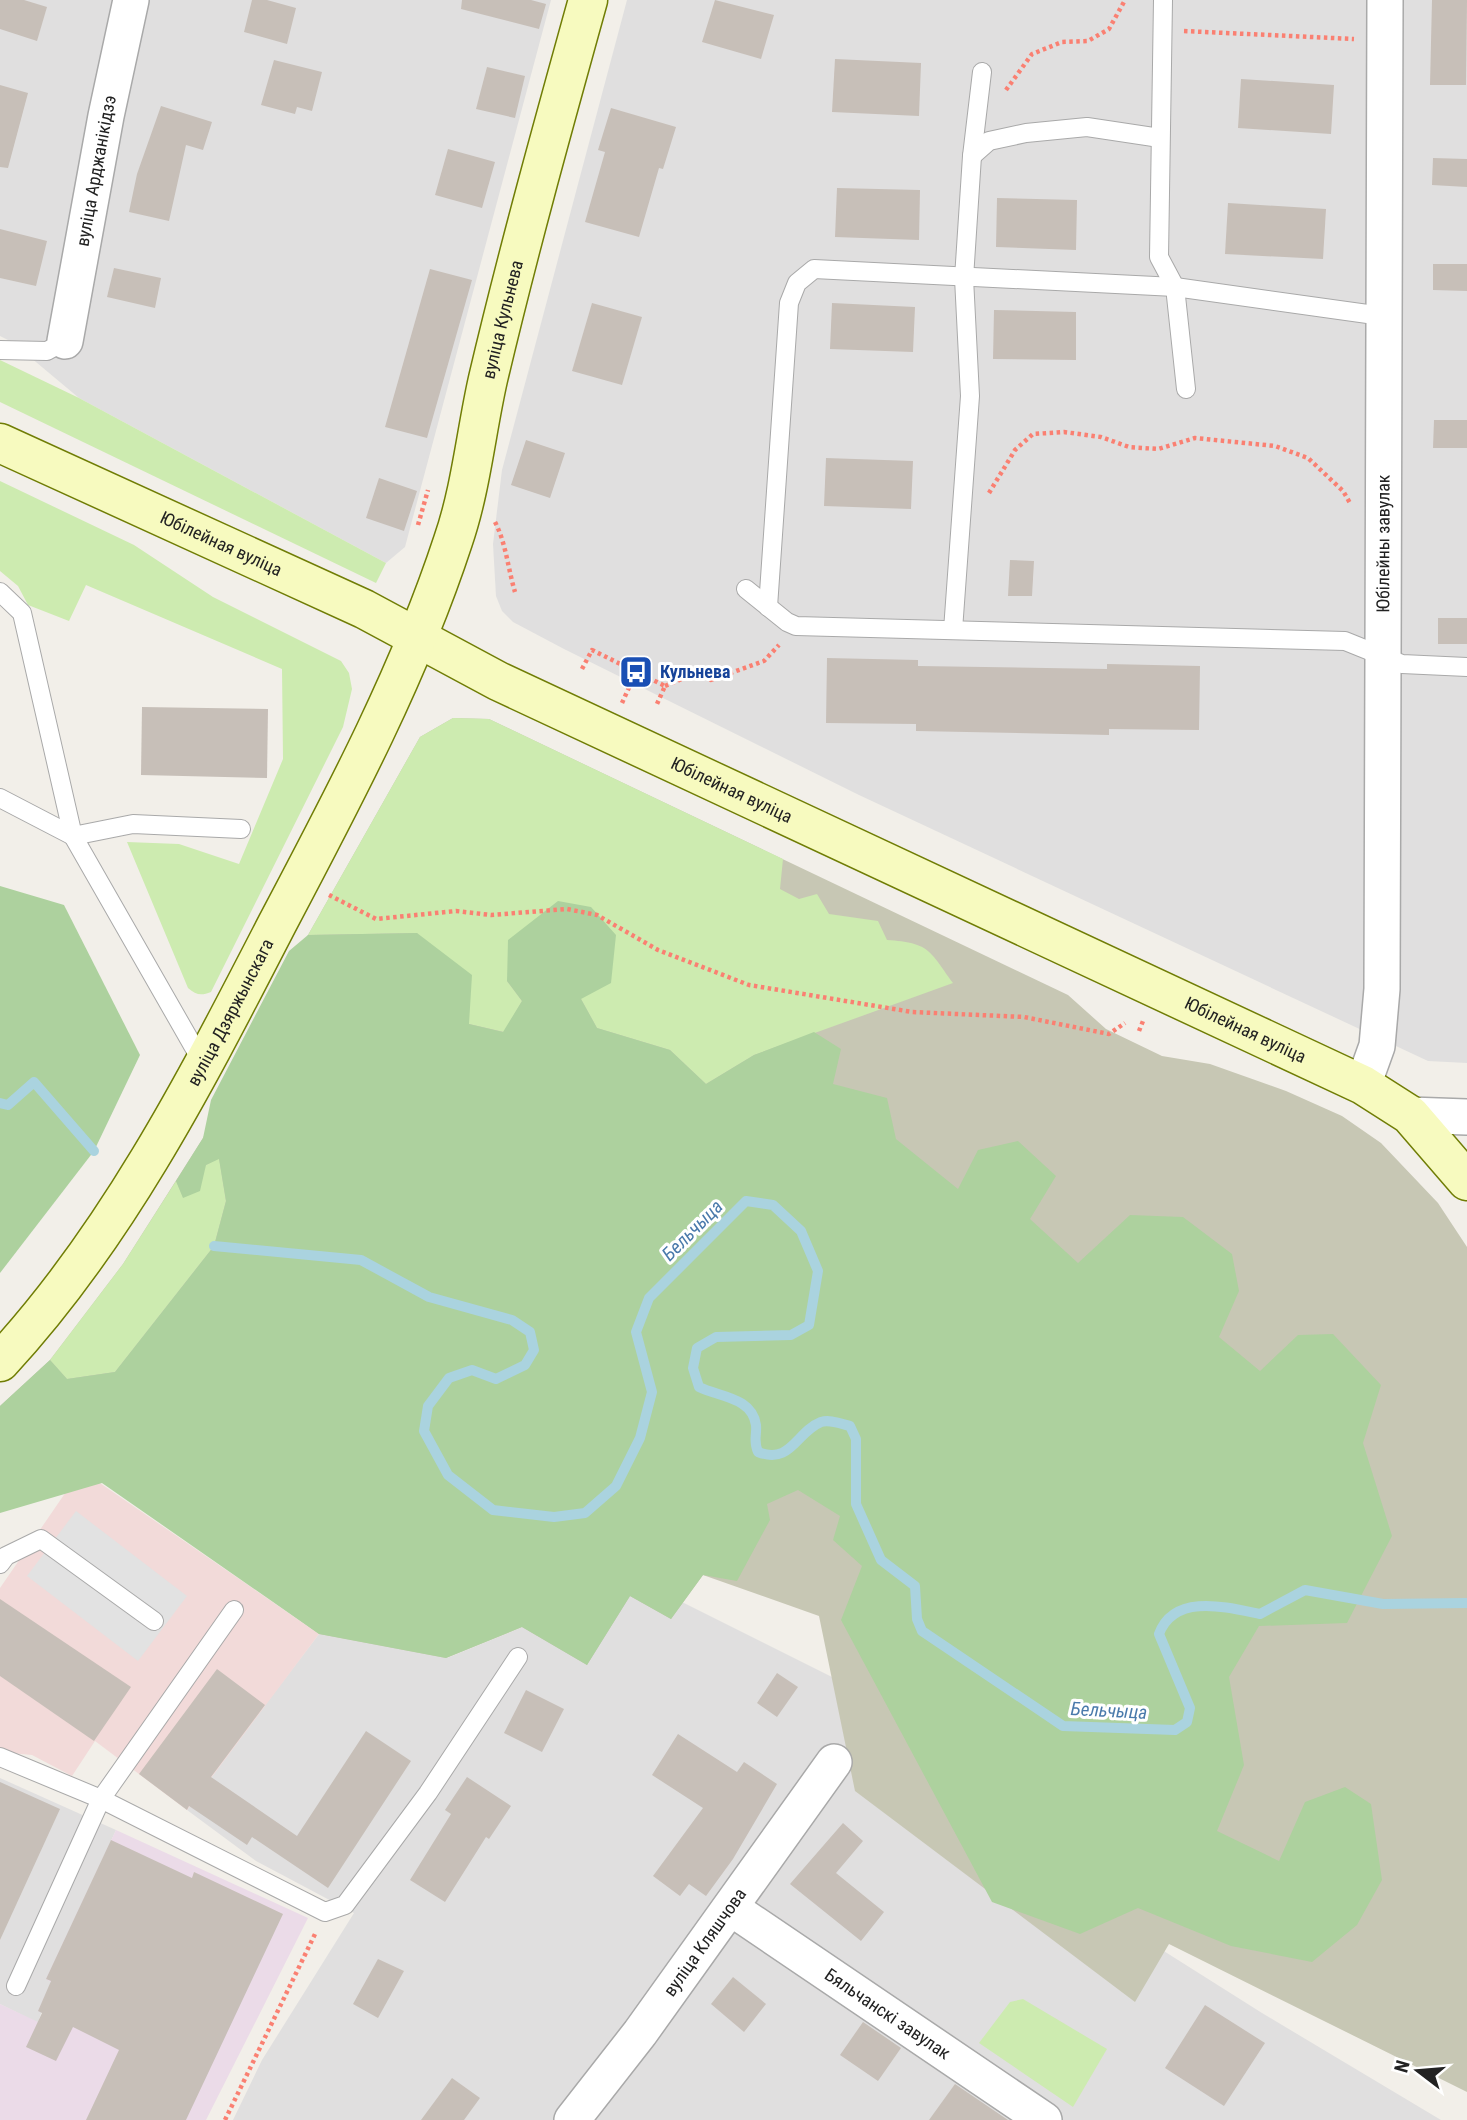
<svg xmlns="http://www.w3.org/2000/svg" width="1467" height="2120" font-family="'Roboto Condensed',sans-serif">
  <style>
    .residential { fill: #e0dfdf }
    .commercial { fill: #f2dad9 }
    .industrial { fill: #ebdbe8 }
    .construction { fill: #c7c7b4 }
    .grass { fill: #cdebb0 }
    .forest { fill: #add19e }
    .parking { fill: #e2e2e2 }
    .lines { fill: none; stroke-linecap: round; stroke-linejoin: round }
    .stream { stroke: #aad3df; stroke-width: 10 }
    .building { fill: #c7bfb8 }
    .lane-casing { stroke: #a9a9a9; stroke-width: 20 }
    .street-casing { stroke: #a9a9a9; stroke-width: 38 }
    .secondary-casing { stroke: #707d05; stroke-width: 41 }
    .path { stroke: #fa8072; stroke-width: 4.5; stroke-dasharray: 3.5 3.5; stroke-linecap: butt }
    .lane { stroke: #fff; stroke-width: 18 }
    .street { stroke: #fff; stroke-width: 35 }
    .secondary { stroke: #f7fabf; stroke-width: 38 }
    .labels { text-anchor: middle; stroke-width: 6; stroke-linejoin: round; paint-order: stroke }
    .street-label { font-size: 18px; fill: #222; stroke: #fff }
    .transit-label { font-size: 18px; font-weight: bold; fill: #164399; stroke: #fff; text-anchor: start }
    .water-label { font-size: 19px; font-style: italic; fill: #4a7aab; stroke: #fff }
  </style>
  <rect width="100%" height="100%" fill="#f2efe9"/>
  <g class="residential">
    <path d="M0,0H551L405,547L386,563L79,398L12,342L0,336Z"/>
    <path d="M627,0H1467V1063L1428,1061L859,795L564,649L513,622L502,611L496,596L493,544L502,470Z"/>
    <path d="M638,1580L898,1710L872,1767L1262,2013L1441,2120H233L262,2060L354,1913L256,1861L187,1810L265,1705L319,1634L447,1658Z"/>
    <path d="M0,1778L116,1830L47,1979L51,1981L38,2023L0,2004Z"/>
  </g>
  <path class="commercial" d="M81,1470L319,1634L187,1810L95,1741L72,1776L32,1755L0,1752V1588Z"/>
  <path class="industrial" d="M116,1830L308,1918L206,2120H0V2004L38,2022L43,2013L38,2011L51,1982L46,1979Z"/>
  <path class="construction" d="M453,718L489,719L1068,995L1106,1029L1162,1056L1210,1064L1286,1091L1342,1116L1381,1143L1438,1203L1467,1247V2092L1169,1944L1135,2002L855,1791L819,1616L703,1575L671,1619L630,1596L587,1665L522,1627L446,1658L319,1634L0,1406L50,1360L123,1264L203,1138L308,935L420,737Z"/>
  <g class="grass">
    <path d="M0,360L79,398L386,563L376,583L0,402Z"/>
    <path d="M0,481L134,545L213,597L341,661L349,673L352,689L343,727L211,992C201,996 196,995 188,988L127,842L179,844L239,864L283,759L282,669L86,585L69,621L28,605L18,586L0,571Z"/>
    <path d="M453,718L489,719L783,859L780,889L799,899L817,894L829,914L878,921L887,940C930,943 929,950 953,983L754,1055L706,1084L670,1050L597,1028L581,999L507,981L522,1001L504,1032L469,1024L417,933L308,935L420,737Z"/>
    <path d="M219,1158L226,1201L214,1246L115,1372L67,1379L50,1360L123,1264L176,1181L183,1197L206,1165Z"/>
    <path d="M1023,1999L1107,2049L1073,2107L979,2043L1010,2002Z"/>
  </g>
  <g class="forest">
    <path d="M0,886L64,905L140,1055L94,1151L0,1273Z"/>
    <path d="M558,901L591,907L616,935L611,983L581,999L597,1028L670,1050L706,1084L754,1055L814,1032L841,1049L833,1084L887,1098L896,1139L958,1189L978,1150L1018,1141L1056,1176L1030,1219L1078,1263L1130,1215L1183,1217L1232,1254L1239,1291L1219,1337L1260,1371L1298,1335L1333,1334L1381,1385L1363,1443L1392,1536L1347,1623L1259,1626L1229,1677L1244,1765L1217,1831L1279,1861L1305,1802L1345,1787L1371,1804L1382,1880L1357,1925L1312,1962L1231,1946L1138,1908L1080,1934L992,1902L841,1620L862,1566L833,1540L840,1516L798,1490L767,1504L770,1520L737,1581L703,1575L671,1619L630,1596L587,1665L522,1627L446,1658L319,1634L102,1483L0,1513V1406L50,1360L67,1379L115,1372L214,1246L226,1201L219,1159L206,1165L200,1191L183,1198L176,1181L203,1138L211,1100L289,951L308,935L417,933L472,975L469,1024L503,1032L522,1001L507,981L508,940Z"/>
  </g>
  <path class="parking" d="M76,1511L187,1596L138,1661L27,1576Z"/>
  <g class="lines">
    <g class="stream">
      <path d="M0,1103L8,1105L34,1082L94,1151"/>
      <path d="M214,1246L361,1260L429,1297L512,1320L530,1332L534,1350L525,1365L496,1379L472,1370L449,1378L428,1406L424,1431L448,1475L493,1510L554,1517L585,1513L616,1486L640,1438L652,1392L636,1332L649,1298L746,1201L773,1205L801,1231L818,1271L809,1325L791,1335L716,1337L697,1348L693,1368L699,1387C719,1397 752,1397 756,1425C757,1436 753,1441 758,1452C791,1465 796,1432 821,1422C830,1419 841,1424 850,1426L856,1439V1504L881,1560L915,1586L917,1619L922,1631L1063,1726L1175,1730L1187,1722L1190,1708L1159,1634C1174,1593 1226,1607 1260,1614L1305,1590L1383,1604L1467,1603"/>
    </g>
  </g>
  <g class="building">
    <path d="M0,0H24L47,7L37,41L0,29Z"/>
    <path d="M252,0H267L296,8L287,44L244,32Z"/>
    <path d="M462,0H531L546,4L539,29L461,9Z"/>
    <path d="M715,0L774,15L761,59L702,42Z"/>
    <path d="M1432,0H1467L1466,85H1430Z"/>
    <path d="M835,59L921,63L919,116L832,112Z"/>
    <path d="M274,60L322,72L312,111L297,107L295,114L261,105Z"/>
    <path d="M487,67L525,76L515,118L476,109Z"/>
    <path d="M1241,79L1334,85L1331,134L1238,128Z"/>
    <path d="M0,85L28,93L8,168L0,167Z"/>
    <path d="M161,106L212,122L203,150L186,145L169,221L129,212L137,174Z"/>
    <path d="M611,108L676,127L663,169L659,168L639,237L585,222L605,152L598,150Z"/>
    <path d="M448,149L495,162L482,208L435,195Z"/>
    <path d="M1433,158L1467,159V187L1432,185Z"/>
    <path d="M837,188L920,190L919,240L835,237Z"/>
    <path d="M997,198L1077,200L1076,250L996,247Z"/>
    <path d="M1228,203L1326,209L1323,259L1225,254Z"/>
    <path d="M0,229L47,241L36,286L0,278Z"/>
    <path d="M1433,264H1467V291L1433,290Z"/>
    <path d="M114,268L161,278L155,308L107,297Z"/>
    <path d="M430,269L472,280L427,438L385,427Z"/>
    <path d="M592,303L642,317L622,385L572,371Z"/>
    <path d="M832,303L915,307L913,352L830,349Z"/>
    <path d="M994,310L1076,312V360L993,359Z"/>
    <path d="M1434,420H1467V448H1433Z"/>
    <path d="M526,440L565,453L550,498L511,485Z"/>
    <path d="M826,458L913,461L911,509L824,506Z"/>
    <path d="M379,478L417,491L404,531L366,518Z"/>
    <path d="M1010,560L1034,561L1032,596H1008Z"/>
    <rect x="1438" y="618" width="29" height="26"/>
    <path d="M827,658L918,660V666L1107,669V664L1200,666L1199,730L1109,729V735L916,731V724L826,723Z"/>
    <path d="M142,707L268,709L267,778L141,775Z"/>
    <path d="M0,1599L131,1687L94,1741L0,1676Z"/>
    <path d="M217,1669L265,1705L211,1777L297,1836L366,1731L411,1761L328,1888L252,1837L247,1845L189,1806L187,1810L139,1774Z"/>
    <path d="M777,1673L798,1687L777,1717L757,1703Z"/>
    <path d="M526,1690L564,1709L542,1752L504,1733Z"/>
    <path d="M678,1734L737,1772L744,1762L777,1784L733,1859L706,1896L689,1884L680,1896L653,1876L703,1808L652,1775Z"/>
    <path d="M467,1777L511,1806L489,1839L486,1837L445,1902L410,1880L451,1814L445,1810Z"/>
    <path d="M0,1782L60,1809L0,1940Z"/>
    <path d="M843,1823L863,1841L836,1873L884,1912L861,1941L790,1884Z"/>
    <path d="M111,1840L192,1878L194,1872L283,1914L186,2120H86L119,2050L73,2027L56,2061L26,2047L42,2013L38,2011L51,1981L46,1979Z"/>
    <path d="M378,1959L404,1971L378,2018L353,2004Z"/>
    <path d="M733,1977L766,2004L744,2032L711,2004Z"/>
    <path d="M1205,2005L1265,2043L1224,2106L1165,2068Z"/>
    <path d="M863,2022L901,2048L878,2081L840,2055Z"/>
    <path d="M452,2078L480,2098L464,2120H421Z"/>
    <path d="M955,2084L1008,2120H929Z"/>
  </g>
  <g class="lines">
    <defs>
      <g id="lane">
        <path d="M1163,0L1159,257L1175,287L1186,389"/>
        <path d="M972,156L989,141L1026,133L1087,127L1160,138"/>
        <path d="M0,350L47,351L65,341"/>
        <path d="M746,589L787,622L796,626L1345,641L1402,664L1467,667"/>
        <path d="M0,592L22,613L73,836L204,1065"/>
        <path d="M768,607L789,303L797,283L814,269L1175,287L1382,316"/>
        <path d="M953,630L970,396L964,278L972,156L982,72"/>
        <path d="M0,798L73,836L133,824L241,829"/>
        <path d="M0,1564L6,1556L41,1539L154,1621"/>
        <path d="M0,1757L101,1799L325,1912L345,1905L428,1793L518,1657"/>
        <path d="M16,1986L101,1799L234,1610"/>
      </g>
      <g id="street">
        <path id="s1" d="M65,341L106,116L131,0"/>
        <path id="s2" d="M1363,1085L1377,1046L1382,989L1385,0"/>
        <path d="M1410,1115L1467,1117"/>
        <path id="s3" d="M731,1908L1044,2120"/>
        <path id="s4" d="M572,2120L640,2033L834,1762"/>
      </g>
      <g id="secondary">
        <path id="s5" d="M0,443L364,609L498,681L1363,1085L1410,1115L1467,1181"/>
        <path id="s6" d="M0,1362C118,1235 198,1077 277,924C343,799 409,675 453,541C471,489 476,432 488,379C518,252 553,126 588,0"/>
      </g>
    </defs>
    <use href="#lane" class="lane-casing"/>
    <use href="#street" class="street-casing"/>
    <use href="#secondary" class="secondary-casing"/>
    <g class="path">
      <path d="M1184,31L1354,39"/>
      <path d="M1006,90L1032,54L1062,42L1088,41L1109,29L1125,0"/>
      <path d="M989,493L1015,450L1033,434L1064,432L1101,437L1129,447L1158,449L1195,438L1275,446L1308,458L1343,491L1350,503"/>
      <path d="M495,522C506,543 508,569 515,592"/>
      <path d="M418,525L428,490"/>
      <path d="M582,669L592,650L665,686L657,704"/>
      <path d="M665,686L696,673L711,680L764,661L779,645"/>
      <path d="M622,703L636,672"/>
      <path d="M329,895L376,919L456,911L491,915L567,909L597,915L658,950L749,985L912,1012L1024,1017L1109,1034L1125,1023"/>
      <path d="M1139,1031L1143,1021"/>
      <path d="M225,2120L316,1932"/>
    </g>
    <use href="#lane" class="lane"/>
    <use href="#street" class="street"/>
    <use href="#secondary" class="secondary"/>
  </g>
  <defs>
    <symbol id="bus-square" viewBox="-11 -11 22 22"><rect x="-9" y="-9" width="18" height="18" rx="4" fill="#1a4fb4" stroke="#fff"/><path d="M-5-6H5V4H4V6H2V4H-2V6H-4V4H-5ZM-3.5-4V0h7V-4ZM-3.5 1.2v1.5H-2V1.2ZM2 1.2v1.5H3.5V1.2Z" fill="#fff"/></symbol>
  </defs>
  <g fill-rule="evenodd">
    <use href="#bus-square" x="617" y="653" width="38" height="38"/>
  </g>
  <g class="labels">
    <g class="street-label">
      <text dy="6" stroke="none"><textPath href="#s1" startOffset="173">вуліца Арджанікідзэ</textPath></text>
      <text dy="6" stroke="none"><textPath href="#s6" startOffset="1169">вуліца Кульнева</textPath></text>
      <text dy="6" stroke="none"><textPath href="#s2" startOffset="544">Юбілейны завулак</textPath></text>
      <text dy="6" stroke="none"><textPath href="#s5" startOffset="243">Юбілейная вуліца</textPath></text>
      <text dy="6" stroke="none"><textPath href="#s5" startOffset="810">Юбілейная вуліца</textPath></text>
      <text dy="6" stroke="none"><textPath href="#s6" startOffset="420">вуліца Дзяржынскага</textPath></text>
      <text dy="6" stroke="none"><textPath href="#s5" startOffset="1377">Юбілейная вуліца</textPath></text>
      <text dy="6" stroke="none"><textPath href="#s4" startOffset="222">вуліца Кляшчова</textPath></text>
      <text dy="6" stroke="none"><textPath href="#s3" startOffset="189">Бяльчанскі завулак</textPath></text>
    </g>
    <g class="transit-label">
      <text x="660" y="678">Кульнева</text>
    </g>
    <g class="water-label">
      <text transform="translate(692 1230) rotate(-45)" y="7">Бельчыца</text>
      <text transform="translate(1109 1710) rotate(3)" y="7">Бельчыца</text>
    </g>
  </g>
  <g transform="translate(1418 2071) rotate(286)" stroke="#ffffff" stroke-width="5" paint-order="stroke">
  <path d="M0-5L12 26L0 18L-12 26Z" fill="#222222"/>
  <text y="-10" font-size="19" font-weight="bold" text-anchor="middle" fill="#222222">N</text>
  </g>
</svg>
